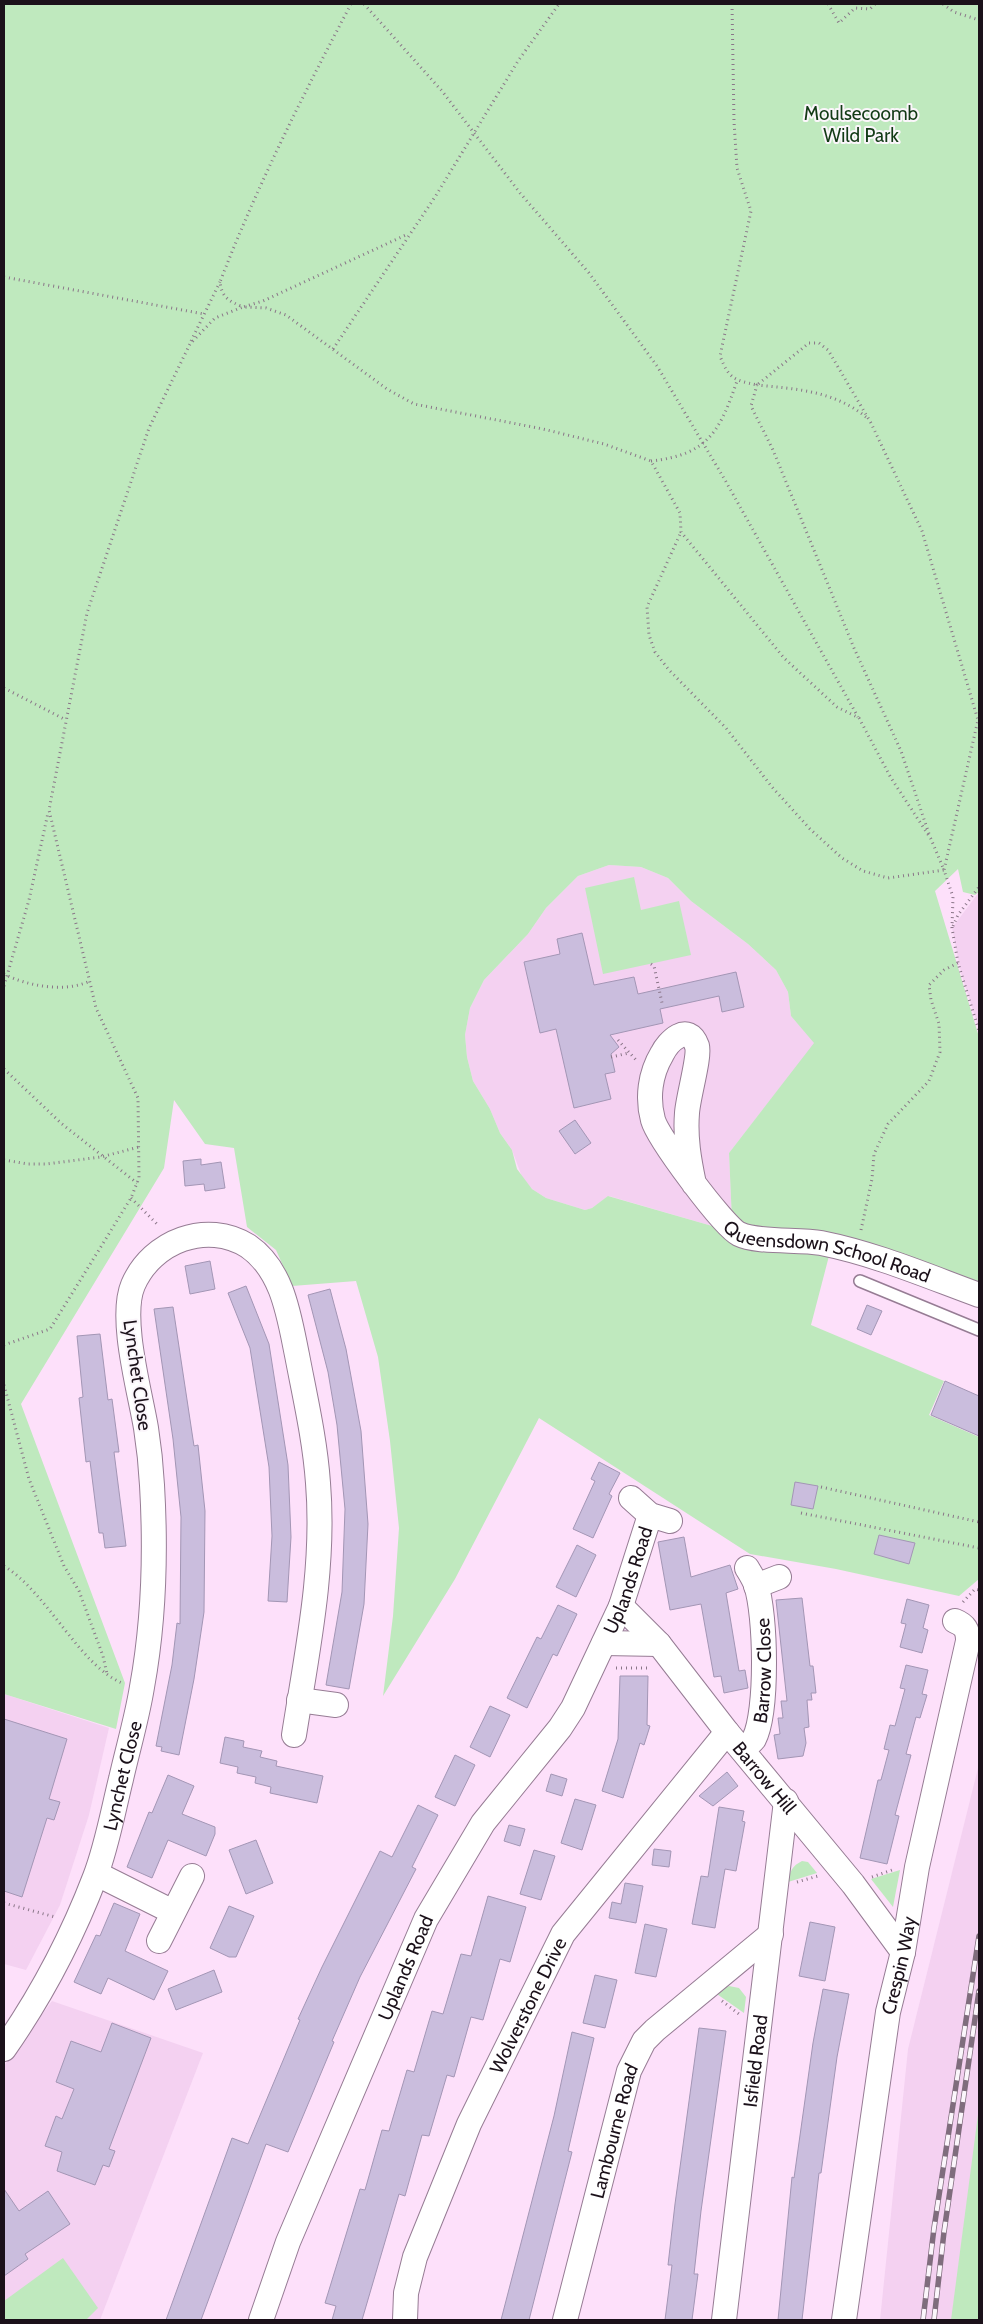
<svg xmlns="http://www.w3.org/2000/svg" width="983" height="2324" font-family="Cabin,sans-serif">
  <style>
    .built { fill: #f4d1f1 }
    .green { fill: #bfe9be; fill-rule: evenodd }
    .building { fill: #cabddd; stroke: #a396b5 }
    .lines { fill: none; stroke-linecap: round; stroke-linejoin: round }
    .lane-casing { stroke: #967c94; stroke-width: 14 }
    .street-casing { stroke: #967c94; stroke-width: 26 }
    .path { stroke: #8a7688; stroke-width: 3; stroke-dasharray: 1 4; stroke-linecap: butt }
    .lane { stroke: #fff; stroke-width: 11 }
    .street { stroke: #fff; stroke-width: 24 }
    .rail-casing { stroke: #7f6d7d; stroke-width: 5.5 }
    .rail { stroke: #fbf6fb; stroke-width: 4; stroke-dasharray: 11; stroke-linecap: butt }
    .labels { text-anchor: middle; stroke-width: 4; stroke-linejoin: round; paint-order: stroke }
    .park-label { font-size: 19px; fill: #123a15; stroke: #fbf6fb }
    .street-label { font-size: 19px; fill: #1b111a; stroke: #fbf6fb }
  </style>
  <rect width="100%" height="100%" fill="#fde0fa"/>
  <g class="built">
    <path d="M609,865L641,867L668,878L691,901L748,944L776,970L788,992L791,1016L815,1043L729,1153L732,1221L726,1230L609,1196L592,1208L585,1210L546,1198L532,1189L522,1177L512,1150L500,1133L490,1109L473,1081L467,1057L465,1035L470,1008L484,980L528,934L546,908L578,876Z"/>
    <path d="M979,892V1029L961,973L952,928Z"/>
    <path d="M4,1694L109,1728L89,1815L60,1905L26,1970L4,1964Z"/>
    <path d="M979,1764V2320H880L908,2049Z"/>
    <path d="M52,2001L203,2053L100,2320H4V2066Z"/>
  </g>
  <g class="green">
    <path d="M4,4H979V892L975,895L963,892L958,869L935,891L979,1037V1287L835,1233L811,1325L944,1381L929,1415L979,1437V1579L959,1596L836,1569L750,1554L539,1418L455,1579L383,1696L393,1616L399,1528L390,1441L378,1357L356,1281L292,1286L276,1250L247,1227L234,1148L205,1144L174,1100L164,1168L21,1404L125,1683L116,1729L4,1694ZM609,865L641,867L668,878L691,901L748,944L776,970L788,992L791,1016L814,1043L729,1153L732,1221L726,1230L608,1196L592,1208L585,1210L546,1198L532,1189L517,1169L512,1150L500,1133L490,1109L473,1081L467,1057L465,1035L470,1008L484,980L528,934L546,908L578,876Z"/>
    <path d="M634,877L641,910L679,901L691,955L603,974L585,888Z"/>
    <path d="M802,1861L808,1862L817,1873L788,1882C790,1871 792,1866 802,1861Z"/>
    <path d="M900,1870L893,1907L871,1879Z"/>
    <path d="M729,1986L739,1988L746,1997L744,2013L714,1992Z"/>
    <path d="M979,2107V2320H951Z"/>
    <path d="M63,2258L98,2308L86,2320H4V2301Z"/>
  </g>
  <g class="building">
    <path d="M582,933L594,985L634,977L638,994L736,972L744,1007L722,1012L719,996L660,1009L663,1023L610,1035L619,1047L611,1054L615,1072L605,1074L611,1099L574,1108L556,1029L540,1033L524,962L560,954L557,939Z"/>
    <path d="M575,1120L591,1143L575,1154L559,1131Z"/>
    <path d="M201,1159V1165L221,1162L225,1188L205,1191L204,1184L185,1186L183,1161Z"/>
    <path d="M210,1261L215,1289L190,1294L185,1266Z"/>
    <path d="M246,1286L269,1344L288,1465L291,1537L287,1602L268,1601L272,1536L269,1467L250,1348L228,1293Z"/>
    <path d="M330,1289L346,1349L361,1431L368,1524L364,1604L349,1689L326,1685L342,1592L345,1509L337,1425L328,1372L308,1295Z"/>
    <path d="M867,1305L882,1311L871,1335L857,1329Z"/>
    <path d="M173,1307L194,1446L198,1445L205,1511L204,1612L194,1679L179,1755L161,1751L162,1747L156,1746L172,1665L177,1623L180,1624L181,1517L173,1439L154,1309Z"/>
    <path d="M100,1334L108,1400L112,1399L119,1452H114L126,1546L105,1548L103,1533H99L90,1461L86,1462L79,1398L83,1397L77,1336Z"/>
    <path d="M945,1381L979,1396V1436L931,1415Z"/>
    <path d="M599,1462L620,1473L609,1494L612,1496L593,1538L573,1529L595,1481L591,1479Z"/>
    <path d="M795,1482L818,1486L813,1509L791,1505Z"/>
    <path d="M879,1535L915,1543L909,1564L874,1554Z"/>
    <path d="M684,1537L691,1577L730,1565L738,1589L726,1593L739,1671L745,1670L748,1688L724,1693L721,1676L714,1677L701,1604L670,1610L658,1542Z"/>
    <path d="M577,1545L596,1555L576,1597L556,1587Z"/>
    <path d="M802,1598L810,1666H813L816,1693H811L812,1700H807L809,1727L804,1728L806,1743L803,1756L778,1759L774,1735L780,1734L778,1718H783L781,1701H787L776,1600Z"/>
    <path d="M907,1599L929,1605L923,1628L928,1630L922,1653L900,1647L906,1624L901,1623Z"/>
    <path d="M558,1605L577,1614L557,1656L553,1654L527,1708L507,1698L537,1637L541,1639Z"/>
    <path d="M906,1665L928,1670L922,1694L927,1695L920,1718L916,1717L906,1754L911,1755L895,1815L899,1816L887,1864L860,1858L878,1780H881L889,1750L884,1749L890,1725L895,1726L905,1689L900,1688Z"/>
    <path d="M620,1676H648L647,1725L650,1726L644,1745L640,1743L623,1798L602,1791L618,1739Z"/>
    <path d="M490,1706L510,1715L490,1757L470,1747Z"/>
    <path d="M4,1719L67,1739L49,1799L60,1802L54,1820L47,1818L22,1897L4,1891Z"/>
    <path d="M225,1737L244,1741L243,1747L262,1751L260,1757L277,1761L276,1766L323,1776L317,1803L270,1793L271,1787L255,1783L256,1777L237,1773L238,1767L220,1763Z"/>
    <path d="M455,1755L475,1765L455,1806L435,1797Z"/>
    <path d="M727,1772L738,1786L713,1806L699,1796Z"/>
    <path d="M551,1774L567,1779L562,1796L546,1791Z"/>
    <path d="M168,1775L194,1786L182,1814L215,1827V1834L206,1856L168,1840L152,1878L127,1867L149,1812L152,1813Z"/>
    <path d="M575,1799L596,1805L582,1850L561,1843Z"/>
    <path d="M418,1805L438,1815L412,1867L416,1869L360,1977L332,2041L334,2042L288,2152L266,2144L201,2320H166L232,2138L248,2144L300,2020L298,2019L322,1967L380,1851L392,1857Z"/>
    <path d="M719,1807L744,1811L742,1821L745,1822L736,1871L725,1869L715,1928L692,1924L701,1876L708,1877Z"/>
    <path d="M509,1825L525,1829L520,1846L504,1841Z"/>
    <path d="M256,1840L273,1883L246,1894L229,1850Z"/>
    <path d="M654,1849L671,1851L669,1867L652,1865Z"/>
    <path d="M534,1850L555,1856L541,1900L520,1894Z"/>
    <path d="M625,1883L643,1886L636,1923L609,1918L612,1902L621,1904Z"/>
    <path d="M488,1896L526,1907L510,1962L500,1959L483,2020L471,2017L454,2077L447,2075L429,2136L422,2135L405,2196L399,2194L362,2320H332L336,2306L325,2303L360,2189L365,2190L382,2130L389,2131L407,2070L414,2072L432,2011L443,2014L461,1954L471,1956Z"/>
    <path d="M114,1903L140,1914L125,1951L168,1971L154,2000L108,1978L101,1994L74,1982L96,1935L100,1936Z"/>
    <path d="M229,1906L254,1916L236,1957H229L210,1948Z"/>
    <path d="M810,1922L835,1927L825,1981L799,1976Z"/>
    <path d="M645,1924L667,1929L656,1977L635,1973Z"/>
    <path d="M214,1970L222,1992L176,2010L168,1989Z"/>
    <path d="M595,1975L617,1980L605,2028L583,2023Z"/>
    <path d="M823,1989L849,1994L837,2057L821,2173H819L802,2320H778L792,2177L794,2178L813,2043Z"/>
    <path d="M112,2023L151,2038L109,2149L115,2151L109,2167L103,2165L95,2185L57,2171L62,2152L45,2146L56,2116L62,2119L74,2089L56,2082L71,2041L101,2052Z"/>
    <path d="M699,2028L726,2031L701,2211L694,2274H698L692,2320H665L672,2265H668L675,2204Z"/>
    <path d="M572,2032L594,2038L568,2151L572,2152L529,2320H501L554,2116Z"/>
    <path d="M4,2189L19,2211L48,2191L70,2224L25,2254L28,2259L4,2276Z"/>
  </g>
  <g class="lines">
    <defs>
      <path id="lane" d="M860,1281L979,1330"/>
      <g id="street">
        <path id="s1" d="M694,1184C689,1160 685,1138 687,1113C688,1097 700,1057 697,1046C688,1021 668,1042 662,1054C650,1074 647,1098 653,1120C658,1138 723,1226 739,1234C757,1243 799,1239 821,1243C876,1254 927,1276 979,1295"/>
        <path d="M631,1498L650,1515L670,1521"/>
        <path d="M756,1586L779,1577"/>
        <path id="s2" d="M621,1606L659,1644L727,1732L853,1884L903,1952"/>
        <path d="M604,1643L659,1644"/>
        <path d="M299,1700L336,1705"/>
        <path id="s3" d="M742,1749C746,1746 751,1743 754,1739C768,1712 766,1614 756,1585C754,1579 750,1573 747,1568"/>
        <path d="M97,1874L173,1912"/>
        <path d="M159,1941L192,1876"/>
        <path id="s4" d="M4,2049C41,1996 72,1937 95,1877C107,1846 113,1811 121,1779C128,1748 137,1718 142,1687C154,1621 156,1553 152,1485C151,1466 149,1447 146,1428C140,1392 119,1318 133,1285C152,1241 207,1220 248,1246C283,1270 289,1316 297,1355C305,1397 315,1440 318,1483C325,1568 307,1652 294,1735"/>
        <path id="s5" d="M261,2320L288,2242L426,1919L483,1823L560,1728L573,1708L621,1606L650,1515"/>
        <path id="s6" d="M405,2320L406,2293L415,2257L469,2124L563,1934L727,1732"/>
        <path id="s7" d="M565,2320L629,2071L644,2041L655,2030L771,1934"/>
        <path id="s8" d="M724,2320L786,1801"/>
        <path id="s9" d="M844,2320L888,2012L903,1952L917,1867L968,1641C968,1630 965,1625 955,1621"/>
      </g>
    </defs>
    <use href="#lane" class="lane-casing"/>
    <use href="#street" class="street-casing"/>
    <g class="path">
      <path d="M351,4C303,95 257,186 220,282C222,298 229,301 243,307L263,301L408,234"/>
      <path d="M364,4L442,91L520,193L589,273L657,366L725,480L858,717"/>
      <path d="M732,4L734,122L737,168L751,211L720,356C729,379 734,380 757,385L809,343H819L828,350L871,423L922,531L978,720L944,870L953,897L952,928L958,963L979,1031"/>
      <path d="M828,4L839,23L855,8L870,9L875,4"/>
      <path d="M943,4L954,12L979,20"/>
      <path d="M4,277L204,314"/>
      <path d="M191,341L220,282"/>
      <path d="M333,349L435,197L518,61L559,4"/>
      <path d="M866,417C834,391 797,389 757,385L751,406L773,450L854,648L901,751L929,834"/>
      <path d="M651,461C708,455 720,431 737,381"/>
      <path d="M4,688L66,720"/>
      <path d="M953,926L958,915L979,887"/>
      <path d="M651,964L654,966L662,1003"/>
      <path d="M4,974C27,986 65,993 90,981"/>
      <path d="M4,986L29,900L48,813"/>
      <path d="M618,1040L636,1060"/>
      <path d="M611,1057L629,1053"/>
      <path d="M4,1069L62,1124L137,1183"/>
      <path d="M4,1160L28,1164H46L101,1157L139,1147"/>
      <path d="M131,1198L159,1226"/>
      <path d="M861,1230L872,1179L874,1154L888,1124L929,1081L940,1052L939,1024L931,1000L929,985L944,970L958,963"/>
      <path d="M4,1345L50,1329L131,1198L139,1178L138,1098L96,1008L49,810L87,613L149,428L190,344L215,318L243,307L266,308L286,315L387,389L414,404L543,429L604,444L651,461L680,513L681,532L784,658L837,707L859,718L891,778L931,839L944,870L888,878L863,871L842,858L810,829L772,787L726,728L669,670L655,652L649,635L647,607L681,532"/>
      <path d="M4,1385L29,1479L64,1566L79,1591L103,1656L107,1674"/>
      <path d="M821,1487L979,1522"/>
      <path d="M801,1513L979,1548"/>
      <path d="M4,1566C48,1593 79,1665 122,1683"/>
      <path d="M963,1602L975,1589L979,1590"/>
      <path d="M616,1668H650"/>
      <path d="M872,1877L895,1869"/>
      <path d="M797,1882L818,1876"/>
      <path d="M4,1903L55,1917"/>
      <path d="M722,2001L739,2014"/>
    </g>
    <use href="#lane" class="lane"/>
    <use href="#street" class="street"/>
    <defs>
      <g id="rail">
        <path d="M923,2320L934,2228L979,1936"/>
        <path d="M934,2320L944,2232L979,1991"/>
      </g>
    </defs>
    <use href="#rail" class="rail-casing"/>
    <use href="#rail" class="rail"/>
  </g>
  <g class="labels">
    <g class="park-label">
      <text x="861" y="120">Moulsecoomb<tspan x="861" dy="22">Wild Park</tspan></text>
    </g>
    <g class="street-label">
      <text dy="7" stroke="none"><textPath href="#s1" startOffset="491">Queensdown School Road</textPath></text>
      <text transform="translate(138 1375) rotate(82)" y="7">Lynchet Close</text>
      <text dy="7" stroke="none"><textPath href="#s5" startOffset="831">Uplands Road</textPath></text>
      <text dy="7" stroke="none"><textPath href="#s3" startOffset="85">Barrow Close</textPath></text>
      <text dy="7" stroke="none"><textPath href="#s4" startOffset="300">Lynchet Close</textPath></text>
      <text dy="7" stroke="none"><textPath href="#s2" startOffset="224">Barrow Hill</textPath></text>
      <text dy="7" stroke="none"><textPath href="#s9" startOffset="359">Crespin Way</textPath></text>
      <text dy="7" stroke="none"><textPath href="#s5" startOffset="381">Uplands Road</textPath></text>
      <text dy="7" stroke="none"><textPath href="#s6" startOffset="340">Wolverstone Drive</textPath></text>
      <text dy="7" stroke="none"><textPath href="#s8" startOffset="261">Isfield Road</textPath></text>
      <text dy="7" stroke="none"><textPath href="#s7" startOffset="195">Lambourne Road</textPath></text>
    </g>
  </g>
  <rect width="983" height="2324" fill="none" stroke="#1b111a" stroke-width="10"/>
</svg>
